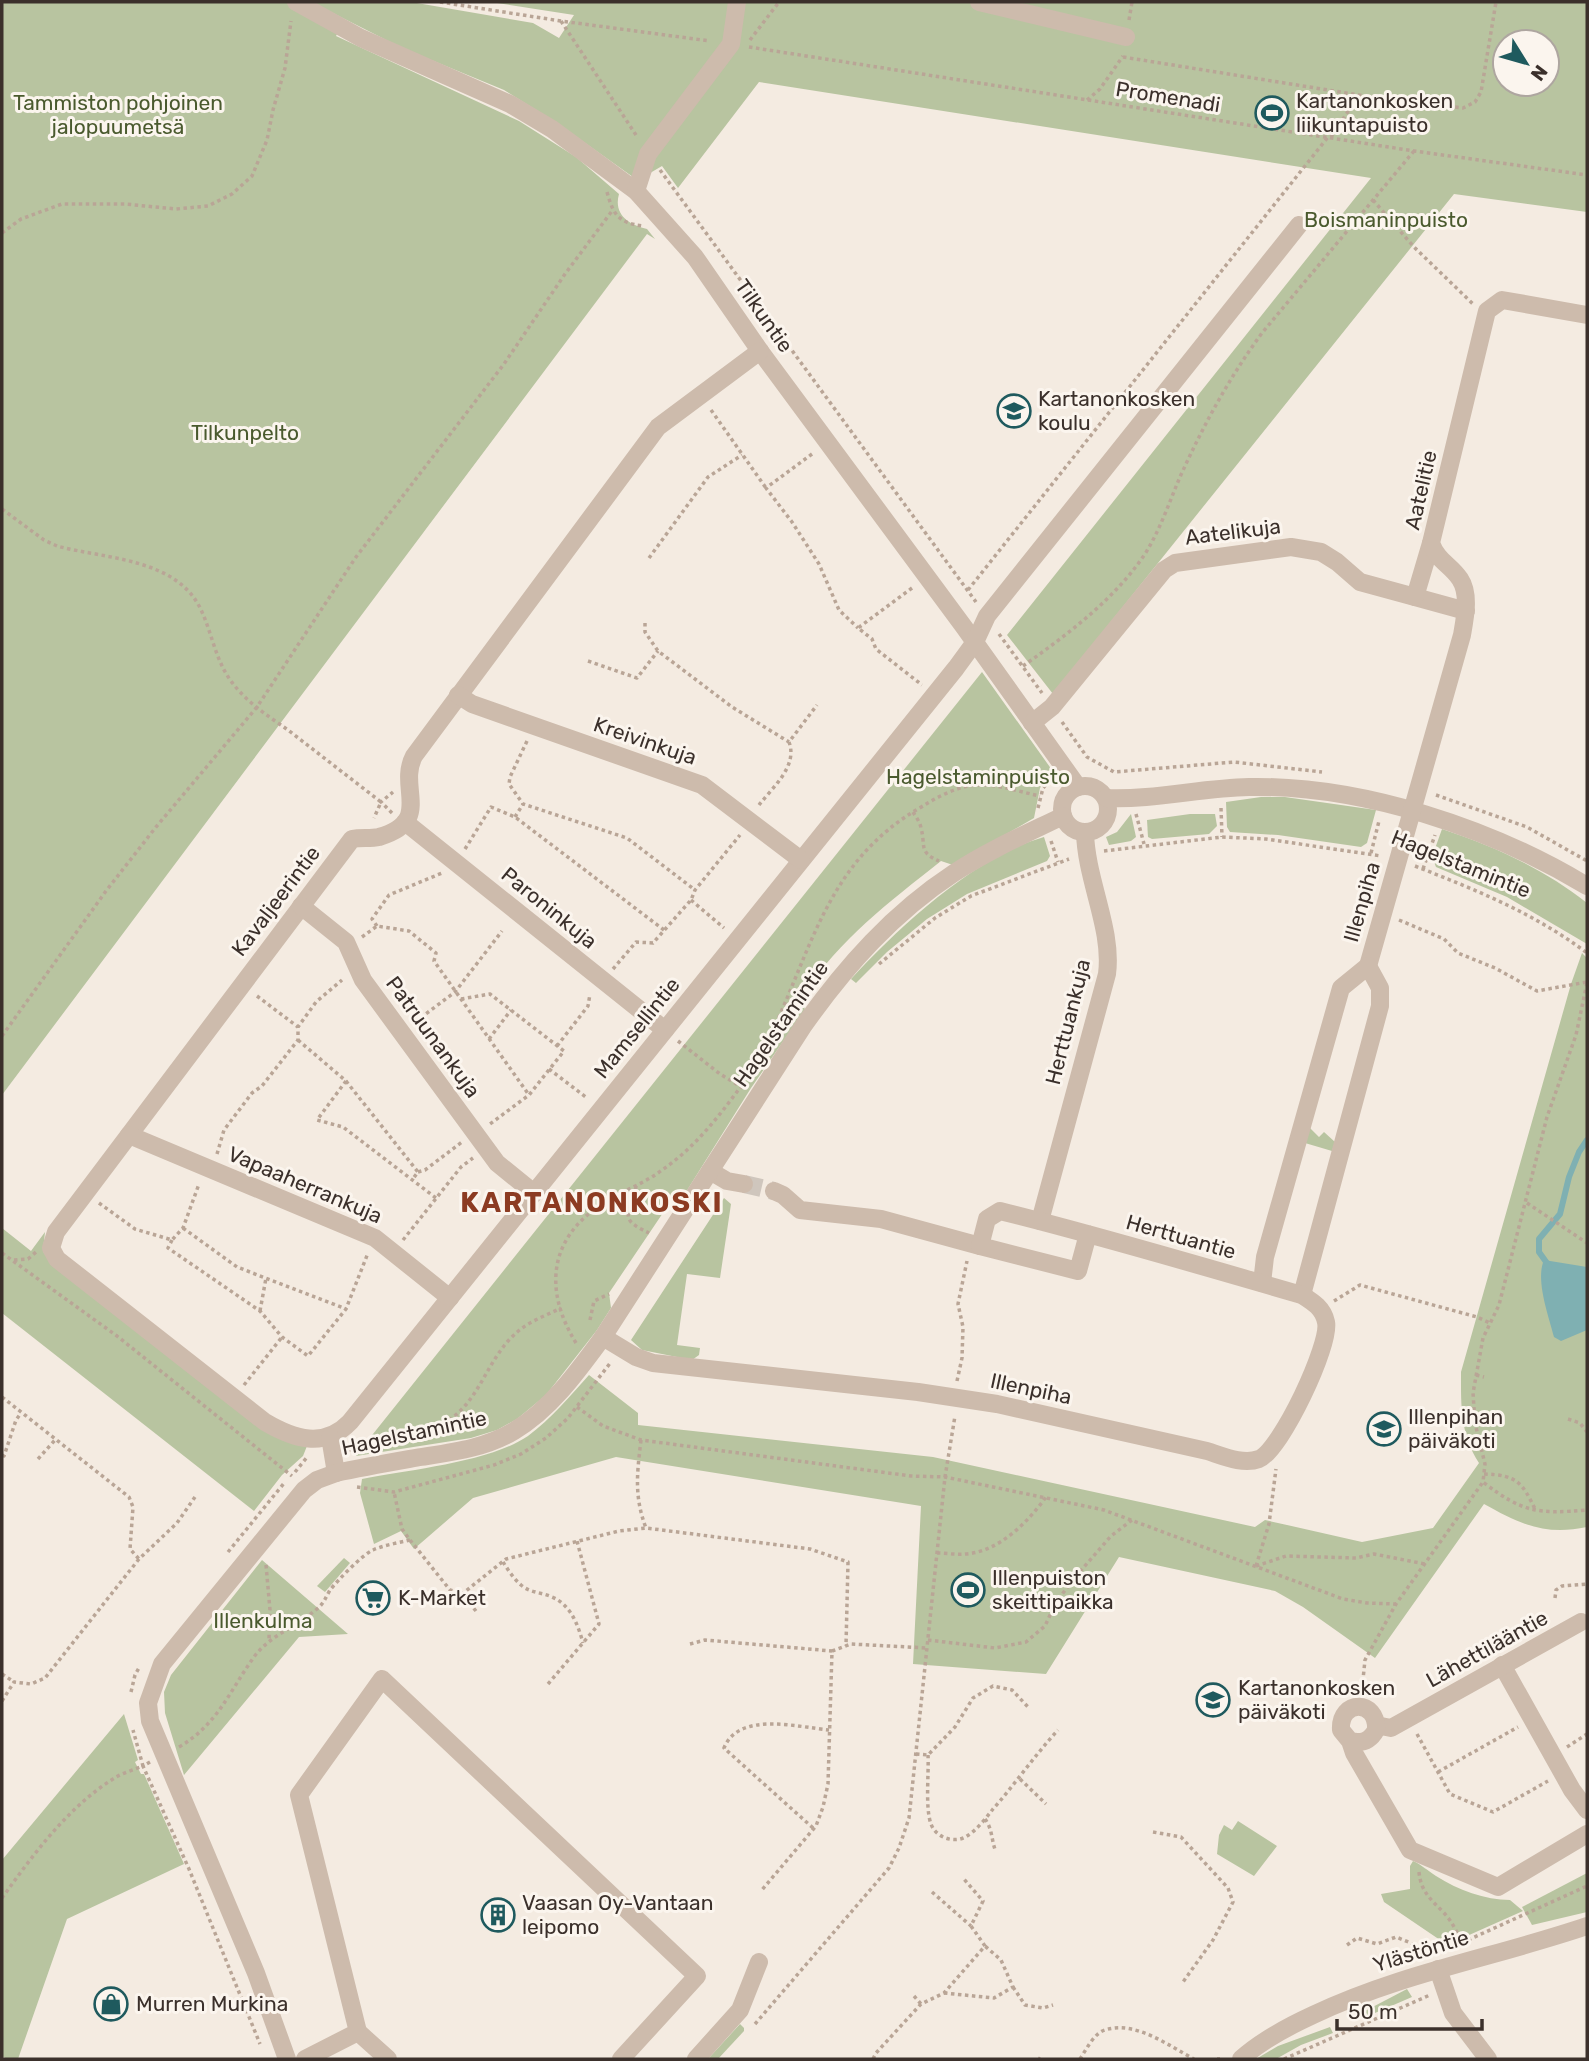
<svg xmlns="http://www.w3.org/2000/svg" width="1589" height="2061" font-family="Rubik,sans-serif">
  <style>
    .green { fill: #b8c4a0; fill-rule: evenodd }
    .water { fill: #7fb0b2 }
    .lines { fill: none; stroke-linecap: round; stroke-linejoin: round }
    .stream { stroke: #7fb0b2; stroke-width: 6 }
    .minor-tunnel { stroke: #cfc6bd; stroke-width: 18; stroke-dasharray: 18 9; stroke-linecap: butt }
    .path { stroke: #b9a596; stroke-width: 3.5; stroke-dasharray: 3.5 3.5; stroke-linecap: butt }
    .minor { stroke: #cdbbac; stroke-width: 18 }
    .labels { text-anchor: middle; stroke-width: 6; stroke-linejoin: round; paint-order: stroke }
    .street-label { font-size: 21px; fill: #3b302b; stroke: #fbf5ee }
    .poi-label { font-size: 21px; fill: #3b302b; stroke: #fbf5ee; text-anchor: start }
    .park-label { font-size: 21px; fill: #4a5a2e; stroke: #fbf5ee }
    .district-label { font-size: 28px; font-weight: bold; letter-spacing: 2px; fill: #8c3b22; stroke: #fbf5ee }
  </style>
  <rect width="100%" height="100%" fill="#f4ebe1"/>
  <g class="green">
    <path d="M2,2H299L341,27L336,36L519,121L576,157L619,194C613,215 630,225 647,229L655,239L647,234L2,1095Z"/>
    <path d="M311,2H411L533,23L559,38L574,15L491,2H1587V212L1454,194L1053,694L1007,635L1371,178L759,82L678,188L662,166L645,176L633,177L557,123L504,90L402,48ZM1505,42H1547V84H1505Z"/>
    <path d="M982,672L1052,770L1040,788L1034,818L953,865L941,861C887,904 842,937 802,996L805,1010L751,1088L686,1192L675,1195L609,1293L611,1308L597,1330L546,1395L517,1419L497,1430L471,1438L356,1456L354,1443L369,1439Z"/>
    <path d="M1261,797H1285L1376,810L1367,843L1361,847L1278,835L1230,832L1227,827L1226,802Z"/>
    <path d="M1131,814L1136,837L1131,841L1109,845L1106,837L1117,832Z"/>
    <path d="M1190,814H1215L1217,826L1209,834L1152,839L1148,837L1147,820Z"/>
    <path d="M1442,829C1494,846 1544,869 1587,903V944L1507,897L1436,867L1432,857Z"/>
    <path d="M1044,837L1050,856L1047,861L967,894L927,919L887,952L856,983L851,979C899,927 974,857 1044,837Z"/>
    <path d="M1582,953L1587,958V1527C1545,1536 1520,1524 1484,1504L1375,1658L1303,1607L1275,1591L1119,1557L1046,1674L913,1664L921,1506L616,1457L473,1498L414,1549L401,1531L374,1544L360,1493L362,1479C408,1470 490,1462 528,1436C551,1419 570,1396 589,1375L638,1413V1425L933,1457L1255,1527L1265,1520L1362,1542L1433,1528L1479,1463C1460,1434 1461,1405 1461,1372L1571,984Z"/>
    <path d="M1309,1127L1319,1137L1324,1132L1335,1142L1332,1151L1305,1143Z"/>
    <path d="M724,1198L731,1204L720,1278L687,1274L677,1345L700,1348L699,1355L692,1360L642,1350L631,1340Z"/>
    <path d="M2,1228L31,1251L45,1232L43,1251L49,1261L307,1446L303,1456L282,1475L254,1511L2,1313Z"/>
    <path d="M344,1558L350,1563L325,1592L317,1586Z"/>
    <path d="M262,1560L348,1634L299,1637L184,1775L165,1713L164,1692L171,1675Z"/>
    <path d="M124,1714L138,1760L135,1762L141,1774H144L184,1864L67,1919L18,2059H7L2,2056V1860Z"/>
    <path d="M1238,1821L1277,1846L1254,1876L1217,1854L1219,1835L1224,1825L1232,1830Z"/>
    <path d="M1413,1861C1422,1865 1428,1871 1436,1876C1458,1890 1485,1900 1510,1900L1523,1911L1449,1944L1440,1940L1384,1902L1381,1894L1410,1889V1866Z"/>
    <path d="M1587,1873V1912L1532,1925L1522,1907Z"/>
    <path d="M1407,1989L1412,1997L1368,2016L1365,2011Z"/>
    <path d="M740,2024L744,2028V2031L718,2059H708Z"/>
    <path d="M1330,2027L1333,2033L1301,2045L1276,2059H1256L1278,2046Z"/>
  </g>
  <path class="water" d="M1544,1260L1587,1267V1330L1561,1341L1554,1337C1549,1317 1535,1280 1544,1260Z"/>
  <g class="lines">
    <path class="stream" d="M1549,1266L1539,1252V1239L1560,1214L1569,1177L1579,1152L1587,1140"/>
    <path class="minor-tunnel" d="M744,1184L774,1191"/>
    <g class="path">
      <path d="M440,2L561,21L710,41"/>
      <path d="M1129,20L1132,2"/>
      <path d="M561,21L638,138"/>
      <path d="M750,40L779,2"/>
      <path d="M749,47L1414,151L1587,175"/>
      <path d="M1123,57L1359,95L1463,108L1475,102L1481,92L1496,2"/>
      <path d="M1087,100L1100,89L1123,56"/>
      <path d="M1331,137L1359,95"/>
      <path d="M660,170L976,602"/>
      <path d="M607,192C613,214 618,223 643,226"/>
      <path d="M1373,200L1414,247L1473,304"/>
      <path d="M2,233L21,219L62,204H125L176,209L208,206L232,194L252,176L267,140L273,110L285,68L291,21"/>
      <path d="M711,410L766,488"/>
      <path d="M812,454L766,488L792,522L819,564L839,610L858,628"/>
      <path d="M2,509L44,540L57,546C105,559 179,558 202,612C212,634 216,661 231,681C245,701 268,716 288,730C319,754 350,778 381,802L374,818"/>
      <path d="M649,558L708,477L742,455"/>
      <path d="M912,588L858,628L872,639L876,649L922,685"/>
      <path d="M968,590L1328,137"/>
      <path d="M645,623V632L658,651L732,707L789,742"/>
      <path d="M999,634L1042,693"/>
      <path d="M588,661L637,678L658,651"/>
      <path d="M1023,666C1068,634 1114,600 1145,554C1160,530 1169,503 1180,477C1203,426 1229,378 1262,333L1414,151"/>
      <path d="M1062,722L1087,757L1114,772L1234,762L1322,772"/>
      <path d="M527,741L510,777L509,784L523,804L627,838L695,890"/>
      <path d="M1436,795L1527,827L1587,861"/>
      <path d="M759,805C773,787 798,766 789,742L817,705"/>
      <path d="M1038,808L1043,788L1052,778"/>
      <path d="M1221,808L1222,837"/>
      <path d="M913,812C916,817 920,822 921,828C926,846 918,852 939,861"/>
      <path d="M392,813L381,802L393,792"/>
      <path d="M1136,814L1144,844"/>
      <path d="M515,817L523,804"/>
      <path d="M1051,841L1058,862"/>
      <path d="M465,849L491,807L515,817L664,930"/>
      <path d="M1104,851L1222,837L1266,839L1381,856"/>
      <path d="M1371,853L1379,821"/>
      <path d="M1415,866C1476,890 1534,913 1587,953"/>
      <path d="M1423,869L1435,835"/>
      <path d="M691,900L724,928"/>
      <path d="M1399,920L1444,939L1458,953L1495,968L1537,991L1587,982"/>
      <path d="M377,926L372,919L389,895L442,873"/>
      <path d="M362,937L377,926L409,931L436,953L434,961L529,1095"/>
      <path d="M879,964L935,918L971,896L1069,859"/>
      <path d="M613,969L636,942L653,943L691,900L695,890L740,835"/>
      <path d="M1587,983L1576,1035L1547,1117L1499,1305L1483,1338L1473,1393L1475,1423L1485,1464L1483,1482C1523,1513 1538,1514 1587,1510"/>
      <path d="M257,996L298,1027"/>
      <path d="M461,999L490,994L564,1051L529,1095L490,1124"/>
      <path d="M415,1022L455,992L502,931"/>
      <path d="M2,1036L106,891L156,827L257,707L356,557L504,364L565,274L612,211"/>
      <path d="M489,1039L511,1010"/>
      <path d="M298,1040L346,1081L317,1120L343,1127L436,1198"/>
      <path d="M678,1041L720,1074L743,1088"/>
      <path d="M557,1046L588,1006L590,994"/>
      <path d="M760,1056C811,961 820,864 923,806C939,796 958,786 977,785C998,784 1020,792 1040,796"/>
      <path d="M549,1069L587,1098"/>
      <path d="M346,1081L418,1172L412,1180"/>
      <path d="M217,1154L224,1130L252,1093L262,1086L298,1040V1027L316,1002L342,980"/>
      <path d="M418,1172L425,1170L462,1142"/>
      <path d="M636,1186C632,1215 615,1217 649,1233"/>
      <path d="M99,1203L135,1229L172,1240L183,1228L199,1184"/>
      <path d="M1527,1203L1587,1243"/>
      <path d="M183,1228L237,1267L346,1309"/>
      <path d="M172,1240L168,1248L260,1311L282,1337L308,1356L346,1309L368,1253"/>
      <path d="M403,1240L461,1167L473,1158"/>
      <path d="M2,1253L117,1336L292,1476"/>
      <path d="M14,1260L28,1259L36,1252"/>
      <path d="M1334,1301L1360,1285L1477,1317L1490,1323"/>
      <path d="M260,1311L266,1278"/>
      <path d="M590,1320L594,1301L609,1294"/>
      <path d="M576,1343C544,1291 548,1239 602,1204C621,1191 644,1184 662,1170C693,1149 717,1119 739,1089"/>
      <path d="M1476,1375L1484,1377"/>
      <path d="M957,1381L962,1358L963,1327L958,1304L967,1261"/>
      <path d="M244,1385L282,1337"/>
      <path d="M2,1397L129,1497L133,1507L130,1549L139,1559"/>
      <path d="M577,1407L603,1426L641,1440L911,1476L945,1477L1104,1510L1343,1599L1367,1603L1396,1604"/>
      <path d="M1568,1419L1580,1423L1587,1432"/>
      <path d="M641,1440C637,1474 634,1496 646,1528"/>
      <path d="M349,1450C383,1440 424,1440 452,1418C481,1396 488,1359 514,1335C527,1322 545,1316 561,1308"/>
      <path d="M2,1455L4,1456L16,1420L21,1413"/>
      <path d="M38,1459L55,1440"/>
      <path d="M295,1472L308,1456"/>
      <path d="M1484,1474C1517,1475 1522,1482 1536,1511"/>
      <path d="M357,1487L394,1492L494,1465L521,1454L546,1438L568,1418L611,1362"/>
      <path d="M410,1540L450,1590L462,1594"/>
      <path d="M228,1552L285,1482"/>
      <path d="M937,1553C946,1553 956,1555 965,1554C999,1552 1028,1522 1046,1497"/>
      <path d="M503,1562C508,1570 514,1579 521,1585C530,1593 541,1592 552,1597C571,1605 578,1625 583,1643"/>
      <path d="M266,1565L270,1610L269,1639"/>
      <path d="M1256,1566L1286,1556L1356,1558L1374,1554L1425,1564"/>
      <path d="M1256,1566L1269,1524L1276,1469"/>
      <path d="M1555,1598L1556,1590L1562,1586L1587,1584"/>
      <path d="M476,1611L462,1594L506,1559L619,1531L646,1528L810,1549L848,1562L846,1646"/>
      <path d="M928,1640L995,1648L1026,1642L1045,1626L1056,1602L1077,1575L1111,1536L1132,1520"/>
      <path d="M690,1644L705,1640L832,1651L828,1784L823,1807L816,1826L761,1891"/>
      <path d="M832,1651L851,1644L927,1648"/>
      <path d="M2,1674L14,1682"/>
      <path d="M548,1684L599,1624L577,1541"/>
      <path d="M1362,1689L1365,1660L1396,1604L1483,1482"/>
      <path d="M131,1692L135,1675L140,1666"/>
      <path d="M2,1701L14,1682L31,1684L45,1678L139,1559L177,1523L195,1497"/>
      <path d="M1417,1734L1450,1794L1493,1812L1548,1781"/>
      <path d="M179,1747C218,1724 229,1692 254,1657C271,1634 297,1627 318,1608C324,1603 326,1597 330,1590C337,1581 363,1554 373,1550C384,1545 398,1543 410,1540L402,1529L394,1492"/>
      <path d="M1567,1747L1587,1734"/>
      <path d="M916,1754L928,1755L955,1727L973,1698L993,1686L1012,1690L1029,1708"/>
      <path d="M928,1755C929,1773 925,1808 931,1824C936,1838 955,1844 967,1836C977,1830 986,1818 993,1809C1016,1783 1035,1755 1058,1730"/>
      <path d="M150,1762L143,1766L189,1869L260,2044"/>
      <path d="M1438,1772L1518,1727"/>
      <path d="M1020,1779L1046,1804"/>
      <path d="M985,1819C993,1830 991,1840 996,1852"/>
      <path d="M813,1828L724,1748C739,1711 797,1727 829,1730"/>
      <path d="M1153,1832L1181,1837L1228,1888L1233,1902L1213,1940L1183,1982"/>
      <path d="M1419,1872C1421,1893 1432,1900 1445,1914C1453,1923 1458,1934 1462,1945"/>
      <path d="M932,1892L971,1926"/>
      <path d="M2,1898C33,1855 67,1808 113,1779C122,1773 133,1770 143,1766L133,1730"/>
      <path d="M1468,1940L1587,1886"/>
      <path d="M1347,1945L1357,1938L1377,1944L1396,1937L1411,1943L1424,1956"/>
      <path d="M1013,1987L1025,2005L1043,2008L1053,2005"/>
      <path d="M944,1993L994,1998L1013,1987L1001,1960L985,1946"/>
      <path d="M914,1996L921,2004"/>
      <path d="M755,2024L889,1868L899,1848L909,1818L945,1477L955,1416"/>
      <path d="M1038,2058L1040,2059"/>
      <path d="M873,2059L876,2053L921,2004L944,1993L985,1946L971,1926L983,1901L963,1878"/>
      <path d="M1080,2059C1086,2050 1094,2033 1105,2030C1135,2020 1169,2046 1194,2059"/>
      <path d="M1217,2059H1220"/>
      <path d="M1284,2059L1430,1995"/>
    </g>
    <g class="minor">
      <path d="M296,2L361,38L510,104L552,129L636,191L695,257L760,351L964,627L1078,787"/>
      <path d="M979,2L1126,37"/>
      <path d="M636,191L648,154L731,44L737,2"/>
      <path d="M760,351L658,427L414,756C397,788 434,821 379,837C370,839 361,837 352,839L56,1232L51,1248L57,1259L265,1422C294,1439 324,1449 350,1422L956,668L975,642L987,616L1299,225"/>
      <path d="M1415,597L1466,611"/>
      <path d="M458,695L472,704L702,785L801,860"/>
      <path d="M1032,723L1052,707L1164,570L1175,563L1291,547L1321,552L1337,562L1360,582L1415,597L1431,543"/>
      <circle cx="1085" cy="809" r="23"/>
      <path d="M1106,798C1154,800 1201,788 1249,787C1362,785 1491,828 1587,886"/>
      <path d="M405,822L665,1030"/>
      <path d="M301,906L346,942L363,980L497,1163L534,1193"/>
      <path d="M1368,966L1462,635C1465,618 1470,594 1460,579C1450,564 1438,562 1431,543L1487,311L1502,300L1587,315"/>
      <path d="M129,1135L375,1238L450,1298"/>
      <path d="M710,1171L727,1181L744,1184"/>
      <path d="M774,1191L783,1195L800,1210L881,1219L980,1246"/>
      <path d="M1040,1221L1107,974C1113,929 1086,880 1085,832"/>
      <path d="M1262,1283L1265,1257L1341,988L1368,966L1380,988V1006L1302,1295"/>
      <path d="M603,1337L636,1357L653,1363L918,1392L997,1404L1207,1451C1223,1456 1243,1465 1259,1459C1281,1450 1331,1344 1326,1322C1323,1308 1313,1302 1302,1295C1201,1266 1101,1236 1000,1211L987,1219L980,1246L1078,1271L1088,1234"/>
      <path d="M330,1437L336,1473"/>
      <path d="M1502,1665L1572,1790L1587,1810"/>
      <path d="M1376,1725L1391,1728L1581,1622"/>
      <path d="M1350,1741C1362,1744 1370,1741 1376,1730C1378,1699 1339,1699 1341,1730L1350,1741L1354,1753L1410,1850L1498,1887L1587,1834"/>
      <path d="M1438,1969L1453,2013L1488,2059"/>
      <path d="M358,2032L388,2059"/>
      <path d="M287,2059L256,1973L150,1721L148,1703L162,1664L304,1490L317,1480L336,1473C364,1467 393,1462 421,1457C453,1452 486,1448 514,1431C551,1409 578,1371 603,1337L804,1025C846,966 893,913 954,873C989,850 1026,834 1063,816"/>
      <path d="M305,2059L358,2032L299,1795L382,1679L697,1976L621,2059"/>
      <path d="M696,2059L740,2010L759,1962"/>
      <path d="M1241,2059C1262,2040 1287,2027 1313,2015C1401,1973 1496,1957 1587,1926"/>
    </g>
  </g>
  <defs>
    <symbol id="stadium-ring" viewBox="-11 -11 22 22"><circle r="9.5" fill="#fbf5ee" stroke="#1f5a5e" stroke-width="1.5"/><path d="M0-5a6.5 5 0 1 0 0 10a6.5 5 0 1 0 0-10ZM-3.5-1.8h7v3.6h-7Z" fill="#1f5a5e"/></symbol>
    <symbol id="school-ring" viewBox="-11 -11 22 22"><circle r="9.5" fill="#fbf5ee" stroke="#1f5a5e" stroke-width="1.5"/><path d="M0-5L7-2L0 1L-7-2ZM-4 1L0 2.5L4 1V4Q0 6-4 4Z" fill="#1f5a5e"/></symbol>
    <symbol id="supermarket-ring" viewBox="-11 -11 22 22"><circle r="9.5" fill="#fbf5ee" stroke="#1f5a5e" stroke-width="1.5"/><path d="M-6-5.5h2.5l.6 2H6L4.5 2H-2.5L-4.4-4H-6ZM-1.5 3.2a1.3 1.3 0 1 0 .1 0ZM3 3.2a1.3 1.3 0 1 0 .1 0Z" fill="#1f5a5e"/></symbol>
    <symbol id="building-ring" viewBox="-11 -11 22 22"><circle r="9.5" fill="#fbf5ee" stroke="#1f5a5e" stroke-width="1.5"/><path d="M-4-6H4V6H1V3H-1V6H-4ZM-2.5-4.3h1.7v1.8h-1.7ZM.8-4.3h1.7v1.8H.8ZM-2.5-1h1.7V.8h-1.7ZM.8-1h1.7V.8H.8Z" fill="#1f5a5e"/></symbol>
    <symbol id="shop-ring" viewBox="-11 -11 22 22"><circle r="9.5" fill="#fbf5ee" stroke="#1f5a5e" stroke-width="1.5"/><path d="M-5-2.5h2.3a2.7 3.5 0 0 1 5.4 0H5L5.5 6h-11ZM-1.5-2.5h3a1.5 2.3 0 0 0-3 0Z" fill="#1f5a5e"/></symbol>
  </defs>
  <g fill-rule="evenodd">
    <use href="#stadium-ring" x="1253" y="94" width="38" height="38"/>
    <use href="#school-ring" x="995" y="392" width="38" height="38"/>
    <use href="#school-ring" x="1365" y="1410" width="38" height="38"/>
    <use href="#stadium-ring" x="949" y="1571" width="38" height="38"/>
    <use href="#supermarket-ring" x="354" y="1579" width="38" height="38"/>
    <use href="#school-ring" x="1194" y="1681" width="38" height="38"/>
    <use href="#building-ring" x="479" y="1896" width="38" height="38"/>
    <use href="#shop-ring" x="92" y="1985" width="38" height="38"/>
  </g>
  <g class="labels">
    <g class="street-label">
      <text transform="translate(1168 97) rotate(9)" y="7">Promenadi</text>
      <text transform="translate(764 316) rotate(55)" y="7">Tilkuntie</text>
      <text transform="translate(1421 490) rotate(-77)" y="7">Aatelitie</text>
      <text transform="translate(1233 532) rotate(-7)" y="7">Aatelikuja</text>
      <text transform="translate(645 741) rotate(19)" y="7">Kreivinkuja</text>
      <text transform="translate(1461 864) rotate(22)" y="7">Hagelstamintie</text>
      <text transform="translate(276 901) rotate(-53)" y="7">Kavaljeerintie</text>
      <text transform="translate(1362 902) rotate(-74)" y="7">Illenpiha</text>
      <text transform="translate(549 908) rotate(39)" y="7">Paroninkuja</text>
      <text transform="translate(1068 1022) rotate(-76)" y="7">Herttuankuja</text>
      <text transform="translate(781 1024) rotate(-55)" y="7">Hagelstamintie</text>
      <text transform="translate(637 1028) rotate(-51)" y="7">Mamsellintie</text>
      <text transform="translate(433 1037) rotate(54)" y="7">Patruunankuja</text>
      <text transform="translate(305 1185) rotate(23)" y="7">Vapaaherrankuja</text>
      <text transform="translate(1181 1237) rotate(16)" y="7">Herttuantie</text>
      <text transform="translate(1031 1389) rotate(12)" y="7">Illenpiha</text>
      <text transform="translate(414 1433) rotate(-12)" y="7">Hagelstamintie</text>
      <text transform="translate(1487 1649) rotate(-29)" y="7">Lähettilääntie</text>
      <text transform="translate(1421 1951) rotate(-17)" y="7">Ylästöntie</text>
    </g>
    <g class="poi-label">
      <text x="1296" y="108">Kartanonkosken<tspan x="1296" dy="24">liikuntapuisto</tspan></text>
      <text x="1038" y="406">Kartanonkosken<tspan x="1038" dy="24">koulu</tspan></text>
      <text x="1408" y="1424">Illenpihan<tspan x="1408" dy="24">päiväkoti</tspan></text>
      <text x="992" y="1585">Illenpuiston<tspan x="992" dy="24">skeittipaikka</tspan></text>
      <text x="398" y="1605">K-Market</text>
      <text x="1238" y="1695">Kartanonkosken<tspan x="1238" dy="24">päiväkoti</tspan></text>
      <text x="522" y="1910">Vaasan Oy-Vantaan<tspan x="522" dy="24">leipomo</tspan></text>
      <text x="136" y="2011">Murren Murkina</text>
    </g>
    <g class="park-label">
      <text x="118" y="110">Tammiston pohjoinen<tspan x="118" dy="24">jalopuumetsä</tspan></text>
      <text x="1386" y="227">Boismaninpuisto</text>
      <text x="245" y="440">Tilkunpelto</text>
      <text x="978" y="784">Hagelstaminpuisto</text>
      <text x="263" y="1628">Illenkulma</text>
    </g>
    <g class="district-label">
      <text x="592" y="1212">KARTANONKOSKI</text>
    </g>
  </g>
  <rect width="1589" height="2061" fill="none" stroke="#3b302b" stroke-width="7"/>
  <g transform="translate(1526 63) rotate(127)"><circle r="33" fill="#fbf5ee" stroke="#aea6a0" stroke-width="2"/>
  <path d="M0-5L12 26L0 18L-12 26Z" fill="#1f5a5e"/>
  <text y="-10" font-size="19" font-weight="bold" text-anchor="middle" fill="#3b302b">N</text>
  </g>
  <path d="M1337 2019v10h145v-10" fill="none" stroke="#3b302b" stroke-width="3.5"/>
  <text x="1348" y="2019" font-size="21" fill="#3b302b" stroke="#fbf5ee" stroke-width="5" paint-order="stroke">50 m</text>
</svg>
